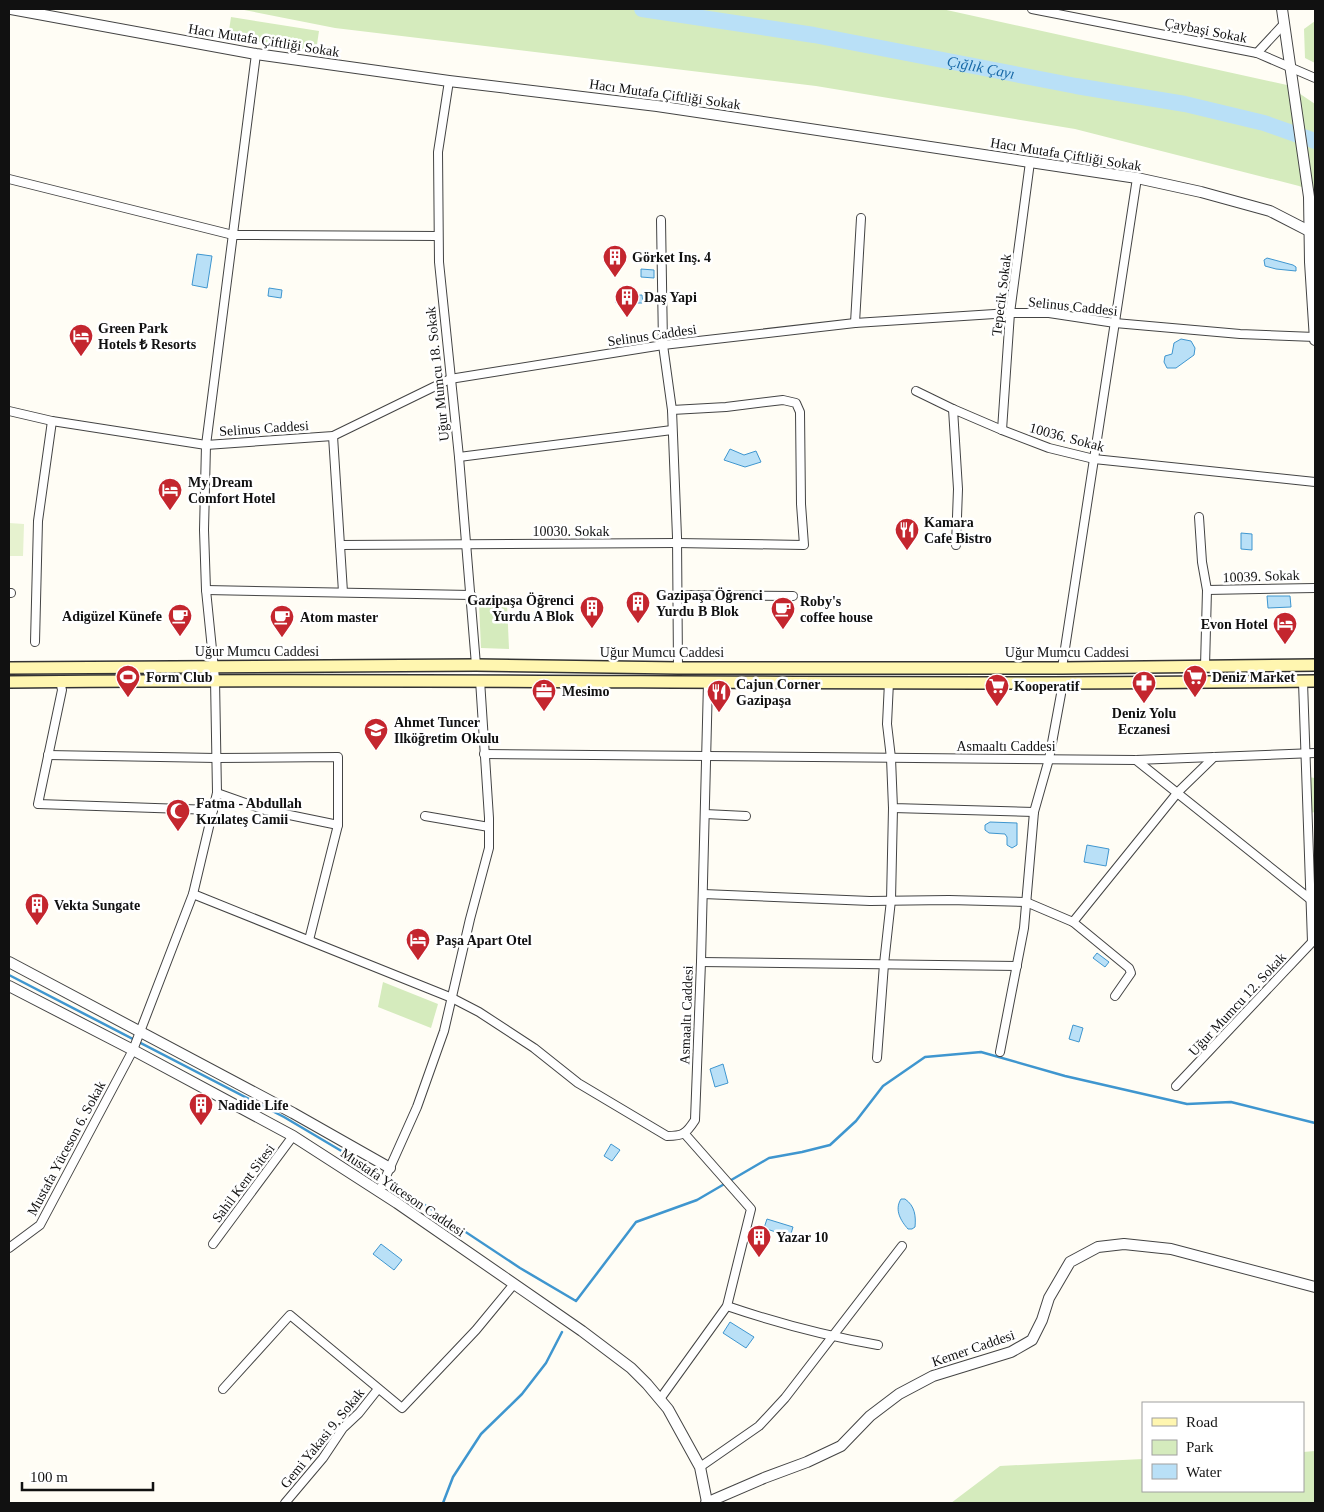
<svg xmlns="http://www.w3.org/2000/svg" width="1324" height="1512" font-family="'Times New Roman',serif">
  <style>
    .green { fill: #d5ebbd }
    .pitch { fill: #e6f2cf }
    .water { fill: #b9e0f7; stroke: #3f96cf }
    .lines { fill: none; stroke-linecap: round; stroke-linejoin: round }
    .stream { stroke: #3f96cf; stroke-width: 2.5 }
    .river { stroke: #b9e0f7; stroke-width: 16 }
    .minor-casing { stroke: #444; stroke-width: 10 }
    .tertiary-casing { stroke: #444; stroke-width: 12 }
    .secondary-casing { stroke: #333; stroke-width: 14 }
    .minor { stroke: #fff; stroke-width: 8 }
    .tertiary { stroke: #fff; stroke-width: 10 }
    .secondary { stroke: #fff6b0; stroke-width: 11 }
    .labels { text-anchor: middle; stroke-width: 5; stroke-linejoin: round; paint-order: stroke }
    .street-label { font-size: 14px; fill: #111; stroke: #fff }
    .poi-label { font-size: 14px; font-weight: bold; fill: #111; stroke: #fff; text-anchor: start }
    .water-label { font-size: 15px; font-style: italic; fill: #1768a6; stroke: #fff }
  </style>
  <rect width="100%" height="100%" fill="#fffdf5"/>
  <g class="green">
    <path d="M239,9H942L1287,85L1315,104V192L1299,186L1075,129L816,86L335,28Z"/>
    <path d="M231,17L319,31L316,51L228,37Z"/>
    <path d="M1315,21V63L1305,58L1304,29Z"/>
    <path d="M479,603H507L509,649L481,648Z"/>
    <path d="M1308,777L1315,778V812L1310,813Z"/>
    <path d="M383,982L438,1004L431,1028L378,1007Z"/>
    <path d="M1315,1451V1503H951L1000,1466L1143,1459V1491H1303V1452Z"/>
  </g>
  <path class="pitch" d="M9,523L24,524L23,556H9Z"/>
  <g class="water">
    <path d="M197,254L212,256L207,288L192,285Z"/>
    <path d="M1267,258L1293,265L1296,267V271L1276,269L1265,266L1264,260Z"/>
    <path d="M641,269L654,270V278L641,277Z"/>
    <path d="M269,288L282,290L281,298L268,296Z"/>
    <path d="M642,295L643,303H616L617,296Z"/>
    <path d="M1181,339L1191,341L1195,348L1194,355L1176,368H1167L1164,362L1165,356L1172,354L1174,343Z"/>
    <path d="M730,449L744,455L756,451L761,462L745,467L724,460Z"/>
    <path d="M1241,533L1252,534V550L1241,549Z"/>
    <path d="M1267,596H1290L1291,607L1268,608Z"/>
    <path d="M990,822L1017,823V845L1012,848L1007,845V837L1005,834L989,833L985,830V825Z"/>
    <path d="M1087,845L1109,849L1106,866L1084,862Z"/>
    <path d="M1097,953L1109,962L1105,967L1093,958Z"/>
    <path d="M1073,1025L1083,1028L1079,1042L1069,1039Z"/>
    <path d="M723,1064L728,1083L715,1087L710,1069Z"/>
    <path d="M611,1144L620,1150L612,1161L604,1156Z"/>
    <path d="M901,1199H905C915,1206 916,1216 915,1227L912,1229H908C901,1221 894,1210 901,1199Z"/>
    <path d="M767,1219L793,1227L790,1237L764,1228Z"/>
    <path d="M381,1244L402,1260L394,1270L373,1254Z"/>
    <path d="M730,1322L754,1337L746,1348L723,1333Z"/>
  </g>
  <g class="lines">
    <g class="stream">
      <path d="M9,975L284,1117L360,1162L520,1268L576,1301L636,1222L697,1200L769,1158L802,1152L830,1145L856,1121L883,1086L925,1057L981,1052L1065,1076L1187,1104L1231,1102L1315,1123"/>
      <path d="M443,1503L453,1477L481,1434L522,1394L546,1363L562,1332"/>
    </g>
    <path class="river" id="s1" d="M642,9L814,35L1076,86L1185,104L1264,123L1315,141"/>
    <defs>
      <g id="minor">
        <path d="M1032,9L1257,53"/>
        <path d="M1283,25L1257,53L1315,78"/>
        <path d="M449,81L438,152L439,262L459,457L476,665"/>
        <path d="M9,179L233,235L438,236"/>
        <path d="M661,220L663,345L672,410L677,537L678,668"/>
        <path d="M855,323L861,218"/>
        <path d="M916,391L953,409"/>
        <path d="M9,411L52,421L206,445L333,436L450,379L663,345L855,323L1010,313H1049L1115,323L1240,334L1315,337"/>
        <path d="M1002,430L1010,313L1030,162"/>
        <path d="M333,436L343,592"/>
        <path d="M459,457L672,430"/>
        <path d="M1199,517L1202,562L1207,590L1205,666"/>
        <path d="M340,545L676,543L804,545L801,504L800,412L796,403L783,400L726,407L672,410"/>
        <path d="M956,545L958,489L953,409L1002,430L1049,448L1094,459L1315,482"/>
        <path d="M206,590L471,595"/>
        <path d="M1207,590L1315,588"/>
        <path d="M9,593H11"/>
        <path d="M678,595L793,596"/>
        <path d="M35,642L38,521L52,421"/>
        <path d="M1062,668L1137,178"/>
        <path d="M60,681L62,690L38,804L213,810"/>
        <path d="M889,682L887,724L891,758L893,808L1034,812"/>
        <path d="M1303,682L1312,942"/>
        <path d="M484,754L1136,760L1315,753"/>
        <path d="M48,755L216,758L338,757V825L309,940"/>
        <path d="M1136,760L1310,899"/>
        <path d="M217,793L265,810L338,825"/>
        <path d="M705,814L746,816"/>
        <path d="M425,816L489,827"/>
        <path d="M193,894L452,998L479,1012L534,1048L578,1083L667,1136C683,1136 686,1134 695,1120L701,962L708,682"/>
        <path d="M703,894L870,901L949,900L1026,902L1073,922L1178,792L1214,757"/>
        <path d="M1073,922L1129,968L1131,973L1115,996"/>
        <path d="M701,962L1017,966"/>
        <path d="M1000,1052L1024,928L1034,812L1049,759L1061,694V683"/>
        <path d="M877,1058L884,964L891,900L893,808"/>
        <path d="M1176,1086L1315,939"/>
        <path d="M379,1192L417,1107L444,1031L470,919L489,848V818L480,680"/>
        <path d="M213,1244L293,1136"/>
        <path d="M9,1248L40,1225L133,1050L193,894L217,793L215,679L206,590L204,530L206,445L256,54"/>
        <path d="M727,1306C777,1323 826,1336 878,1345"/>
        <path d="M223,1389L290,1315L402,1408L476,1330L514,1284"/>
        <path d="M660,1399L727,1306L751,1209L684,1133"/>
        <path d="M700,1467L759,1426L785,1398L902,1246"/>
        <path d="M285,1503L323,1458L343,1428L359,1413L378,1389"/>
      </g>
      <g id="tertiary">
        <path d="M11,9L256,54L449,81L657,106L1137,178L1201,192L1270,211L1309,231"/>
        <path d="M1282,9L1309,197L1310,262L1315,340"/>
        <path d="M9,962L293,1113L390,1168"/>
        <path d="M9,986L133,1050L293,1136L397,1203L582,1331L631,1368L647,1384L668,1409L700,1467L707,1502"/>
        <path d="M706,1503L764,1478L807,1462L841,1446L870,1416L899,1394L933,1376L1011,1352L1032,1340L1042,1320L1049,1298L1070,1262L1098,1247L1124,1244L1171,1249L1315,1287"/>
      </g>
      <g id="secondary">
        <path d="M9,668L476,665L678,668H1062L1315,665"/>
        <path d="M9,682C444,677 880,687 1315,681"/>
      </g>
    </defs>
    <use href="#minor" class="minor-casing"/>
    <use href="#tertiary" class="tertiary-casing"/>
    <use href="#secondary" class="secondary-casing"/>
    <use href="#minor" class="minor"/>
    <use href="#tertiary" class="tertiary"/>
    <use href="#secondary" class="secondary"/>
  </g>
  <defs>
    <symbol id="building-pin" viewBox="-11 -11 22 30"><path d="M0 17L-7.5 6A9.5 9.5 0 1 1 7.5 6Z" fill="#c4262e" stroke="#fff"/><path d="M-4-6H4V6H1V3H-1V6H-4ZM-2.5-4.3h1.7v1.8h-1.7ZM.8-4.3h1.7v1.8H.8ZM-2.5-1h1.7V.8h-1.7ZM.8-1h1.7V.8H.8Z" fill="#fff"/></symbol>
    <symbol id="hotel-pin" viewBox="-11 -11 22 30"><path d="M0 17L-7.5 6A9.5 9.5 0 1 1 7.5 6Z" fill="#c4262e" stroke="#fff"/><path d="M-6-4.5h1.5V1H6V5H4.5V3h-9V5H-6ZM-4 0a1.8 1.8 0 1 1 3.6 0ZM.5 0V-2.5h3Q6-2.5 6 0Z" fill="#fff"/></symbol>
    <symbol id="restaurant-pin" viewBox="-11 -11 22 30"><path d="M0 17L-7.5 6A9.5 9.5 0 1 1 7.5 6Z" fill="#c4262e" stroke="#fff"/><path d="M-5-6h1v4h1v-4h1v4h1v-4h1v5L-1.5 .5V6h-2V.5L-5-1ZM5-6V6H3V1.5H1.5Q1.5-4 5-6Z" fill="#fff"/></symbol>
    <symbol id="cafe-pin" viewBox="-11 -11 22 30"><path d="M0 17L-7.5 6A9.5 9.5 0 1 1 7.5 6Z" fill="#c4262e" stroke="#fff"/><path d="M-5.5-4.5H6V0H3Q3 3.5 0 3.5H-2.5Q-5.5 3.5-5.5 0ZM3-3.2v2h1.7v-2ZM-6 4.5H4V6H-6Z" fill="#fff"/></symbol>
    <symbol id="stadium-pin" viewBox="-11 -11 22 30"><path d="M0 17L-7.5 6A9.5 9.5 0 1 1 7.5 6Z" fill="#c4262e" stroke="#fff"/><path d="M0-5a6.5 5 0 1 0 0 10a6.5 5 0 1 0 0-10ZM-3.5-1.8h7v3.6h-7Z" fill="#fff"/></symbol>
    <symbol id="supermarket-pin" viewBox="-11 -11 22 30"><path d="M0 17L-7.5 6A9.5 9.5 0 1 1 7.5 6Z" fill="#c4262e" stroke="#fff"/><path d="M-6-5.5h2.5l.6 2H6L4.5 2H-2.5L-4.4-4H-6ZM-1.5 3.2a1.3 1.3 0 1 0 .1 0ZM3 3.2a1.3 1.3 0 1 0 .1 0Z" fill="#fff"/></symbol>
    <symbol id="pharmacy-pin" viewBox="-11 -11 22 30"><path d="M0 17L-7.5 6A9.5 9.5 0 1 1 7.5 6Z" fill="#c4262e" stroke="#fff"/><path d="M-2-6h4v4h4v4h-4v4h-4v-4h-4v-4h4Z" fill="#fff"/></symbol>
    <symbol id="office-pin" viewBox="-11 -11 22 30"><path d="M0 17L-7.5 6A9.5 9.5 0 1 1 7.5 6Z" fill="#c4262e" stroke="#fff"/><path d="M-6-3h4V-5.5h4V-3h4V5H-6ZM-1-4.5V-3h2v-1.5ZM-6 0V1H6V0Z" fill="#fff"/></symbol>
    <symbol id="school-pin" viewBox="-11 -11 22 30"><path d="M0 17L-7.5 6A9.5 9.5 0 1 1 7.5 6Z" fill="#c4262e" stroke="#fff"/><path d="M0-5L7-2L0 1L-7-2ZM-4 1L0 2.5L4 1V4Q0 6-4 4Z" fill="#fff"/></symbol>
    <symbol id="mosque-pin" viewBox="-11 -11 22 30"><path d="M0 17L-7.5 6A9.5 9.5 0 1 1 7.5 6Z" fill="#c4262e" stroke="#fff"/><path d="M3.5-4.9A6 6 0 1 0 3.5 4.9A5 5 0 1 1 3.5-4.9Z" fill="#fff"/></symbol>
  </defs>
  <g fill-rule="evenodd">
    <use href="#building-pin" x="601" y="243" width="28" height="38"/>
    <use href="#building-pin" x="613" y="283" width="28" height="38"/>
    <use href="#hotel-pin" x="67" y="322" width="28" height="38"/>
    <use href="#hotel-pin" x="156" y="476" width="28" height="38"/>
    <use href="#restaurant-pin" x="893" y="516" width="28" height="38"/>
    <use href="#building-pin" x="624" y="589" width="28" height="38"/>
    <use href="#building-pin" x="578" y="594" width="28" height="38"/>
    <use href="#cafe-pin" x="769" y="595" width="28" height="38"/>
    <use href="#cafe-pin" x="166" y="602" width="28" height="38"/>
    <use href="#cafe-pin" x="268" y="603" width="28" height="38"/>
    <use href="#hotel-pin" x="1271" y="610" width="28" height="38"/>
    <use href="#stadium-pin" x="114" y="663" width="28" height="38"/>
    <use href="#supermarket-pin" x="1181" y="663" width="28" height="38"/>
    <use href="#pharmacy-pin" x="1130" y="669" width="28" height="38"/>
    <use href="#supermarket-pin" x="983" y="672" width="28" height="38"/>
    <use href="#office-pin" x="530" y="677" width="28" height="38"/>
    <use href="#restaurant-pin" x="705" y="678" width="28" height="38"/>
    <use href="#school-pin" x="362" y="716" width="28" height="38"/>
    <use href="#mosque-pin" x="164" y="797" width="28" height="38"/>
    <use href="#building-pin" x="23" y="891" width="28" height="38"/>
    <use href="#hotel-pin" x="404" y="926" width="28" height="38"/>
    <use href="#building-pin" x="187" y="1091" width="28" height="38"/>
    <use href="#building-pin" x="745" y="1223" width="28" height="38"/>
  </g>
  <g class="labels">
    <g class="street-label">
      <text transform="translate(1206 30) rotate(11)" y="5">Çaybaşi Sokak</text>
      <text transform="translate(264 40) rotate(9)" y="5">Hacı Mutafa Çiftliği Sokak</text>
      <text transform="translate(665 94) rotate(8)" y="5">Hacı Mutafa Çiftliği Sokak</text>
      <text transform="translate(1066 154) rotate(9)" y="5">Hacı Mutafa Çiftliği Sokak</text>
      <text transform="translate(1001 295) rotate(-83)" y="5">Tepecik Sokak</text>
      <text transform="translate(1073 306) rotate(6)" y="5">Selinus Caddesi</text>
      <text transform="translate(652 335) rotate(-8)" y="5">Selinus Caddesi</text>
      <text transform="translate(437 374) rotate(-96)" y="5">Uğur Mumcu 18. Sokak</text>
      <text transform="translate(264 428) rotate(-4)" y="5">Selinus Caddesi</text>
      <text transform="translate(1067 437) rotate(15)" y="5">10036. Sokak</text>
      <text x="571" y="536">10030. Sokak</text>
      <text transform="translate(1261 576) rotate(-2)" y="5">10039. Sokak</text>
      <text x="257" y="656">Uğur Mumcu Caddesi</text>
      <text x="662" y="657">Uğur Mumcu Caddesi</text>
      <text x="1067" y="657">Uğur Mumcu Caddesi</text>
      <text x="1006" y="751">Asmaaltı Caddesi</text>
      <text transform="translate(1237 1004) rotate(-47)" y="5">Uğur Mumcu 12. Sokak</text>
      <text transform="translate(686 1015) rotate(-88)" y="5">Asmaaltı Caddesi</text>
      <text transform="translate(66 1148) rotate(-62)" y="5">Mustafa Yüceson 6. Sokak</text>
      <text transform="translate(243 1183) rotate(-53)" y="5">Sahil Kent Sitesi</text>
      <text transform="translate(403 1192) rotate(34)" y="5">Mustafa Yüceson Caddesi</text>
      <text transform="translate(973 1348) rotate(-19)" y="5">Kemer Caddesi</text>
      <text transform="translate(322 1438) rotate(-51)" y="5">Gemi Yakasi 9. Sokak</text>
    </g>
    <g class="poi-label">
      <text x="632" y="262">Görket Inş. 4</text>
      <text x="644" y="302">Daş Yapi</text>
      <text x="98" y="333">Green Park<tspan x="98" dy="16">Hotels ₺ Resorts</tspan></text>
      <text x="188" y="487">My Dream<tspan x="188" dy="16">Comfort Hotel</tspan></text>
      <text x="924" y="527">Kamara<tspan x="924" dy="16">Cafe Bistro</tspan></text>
      <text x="656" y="600">Gazipaşa Öğrenci<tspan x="656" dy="16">Yurdu B Blok</tspan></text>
      <text x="574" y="605" text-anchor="end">Gazipaşa Öğrenci<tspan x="574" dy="16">Yurdu A Blok</tspan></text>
      <text x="800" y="606">Roby's<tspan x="800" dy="16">coffee house</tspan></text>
      <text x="162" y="621" text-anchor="end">Adigüzel Künefe</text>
      <text x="300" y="622">Atom master</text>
      <text x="1268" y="629" text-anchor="end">Evon Hotel</text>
      <text x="146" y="682">Form Club</text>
      <text x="1212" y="682">Deniz Market</text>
      <text x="736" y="689">Cajun Corner<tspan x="736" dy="16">Gazipaşa</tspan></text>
      <text x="1014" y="691">Kooperatif</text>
      <text x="562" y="696">Mesimo</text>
      <text x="1144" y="718" text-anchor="middle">Deniz Yolu<tspan x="1144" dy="16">Eczanesi</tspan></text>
      <text x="394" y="727">Ahmet Tuncer<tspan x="394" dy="16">Ilköğretim Okulu</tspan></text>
      <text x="196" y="808">Fatma - Abdullah<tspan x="196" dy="16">Kızılateş Camii</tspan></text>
      <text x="54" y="910">Vekta Sungate</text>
      <text x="436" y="945">Paşa Apart Otel</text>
      <text x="218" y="1110">Nadide Life</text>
      <text x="776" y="1242">Yazar 10</text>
    </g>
    <g class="water-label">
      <text dy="5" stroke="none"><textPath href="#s1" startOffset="344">Çığlık Çayı</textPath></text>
    </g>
  </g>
  <rect width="1324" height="1512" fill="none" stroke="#111111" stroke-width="20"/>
  <rect x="1142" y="1402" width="162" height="90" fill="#ffffff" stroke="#a0a0a0"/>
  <rect x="1152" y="1418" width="25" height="8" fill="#fff6b0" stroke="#a0a0a0"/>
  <text x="1186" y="1427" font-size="15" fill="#111111">Road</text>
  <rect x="1152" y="1440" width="25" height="15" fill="#d5ebbd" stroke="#a0a0a0"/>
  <text x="1186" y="1452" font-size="15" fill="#111111">Park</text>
  <rect x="1152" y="1464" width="25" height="15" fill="#b9e0f7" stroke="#a0a0a0"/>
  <text x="1186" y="1477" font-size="15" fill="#111111">Water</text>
  <path d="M22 1482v8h131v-8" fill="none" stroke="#111111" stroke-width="2.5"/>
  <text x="30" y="1482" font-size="15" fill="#111111" stroke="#ffffff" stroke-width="4" paint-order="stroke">100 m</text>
</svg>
